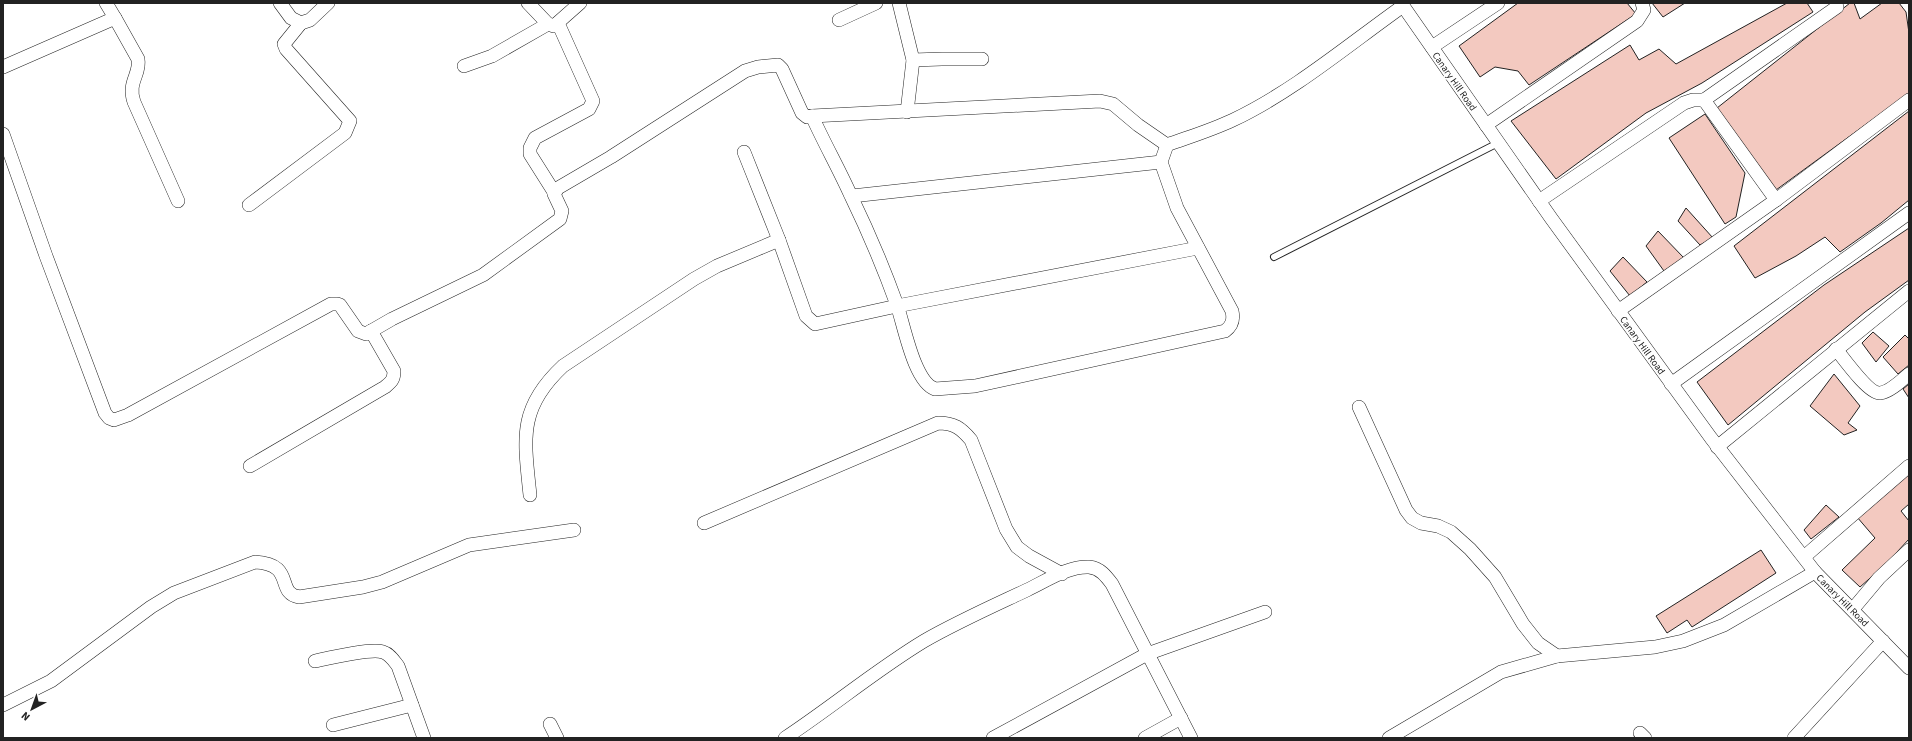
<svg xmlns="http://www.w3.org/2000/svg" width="1912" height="741" font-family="'Source Sans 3',sans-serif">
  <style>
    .building { fill: #f3c9c0; stroke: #222 }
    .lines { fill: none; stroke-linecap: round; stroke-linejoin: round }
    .service-casing { stroke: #222; stroke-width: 8 }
    .minor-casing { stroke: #222; stroke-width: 14 }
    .service { stroke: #fff; stroke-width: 6 }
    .minor { stroke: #fff; stroke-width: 13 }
    .labels { text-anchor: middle; stroke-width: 3; stroke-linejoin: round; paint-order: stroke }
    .street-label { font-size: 10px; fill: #222; stroke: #fff }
  </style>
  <rect width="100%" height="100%" fill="#fff"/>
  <g class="building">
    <path d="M1518,3H1627L1636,14L1529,85L1518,71L1495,67L1480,77L1459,46Z"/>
    <path d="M1652,3H1685L1663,17Z"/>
    <path d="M1787,3H1807L1813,12L1702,83L1646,113L1556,179L1511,121L1630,45L1639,60L1659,49L1676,64Z"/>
    <path d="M1850,3H1854L1860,19L1882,3H1899L1906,12L1909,33V93L1776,190L1717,108Z"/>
    <path d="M1909,111V200L1881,223L1840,252L1825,237L1796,256L1755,278L1734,246Z"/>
    <path d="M1705,114L1745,173L1736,217L1725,224L1669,138Z"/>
    <path d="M1686,208L1713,238L1700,245L1678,221Z"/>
    <path d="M1909,228V280L1865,312L1728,425L1697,382L1824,285Z"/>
    <path d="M1658,231L1684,258L1664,271L1646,246Z"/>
    <path d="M1623,257L1647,282L1630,296L1610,271Z"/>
    <path d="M1873,332L1889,346L1876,362L1862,343Z"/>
    <path d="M1905,335L1909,339V365L1898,374L1883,357Z"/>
    <path d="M1834,374L1860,406L1848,423L1857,430L1844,435L1810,406Z"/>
    <path d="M1909,384V398L1903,389Z"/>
    <path d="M1909,473V504L1901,511L1909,521V539L1886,564L1860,587L1842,570L1875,538L1857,517Z"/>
    <path d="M1826,505L1839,517L1811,539L1804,530Z"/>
    <path d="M1761,550L1776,573L1692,627L1687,620L1667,633L1656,616Z"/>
  </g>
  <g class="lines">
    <defs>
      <path id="service" d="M1274,257L1498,143"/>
      <g id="minor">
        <path d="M280,3L291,18L301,23L310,20L328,3"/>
        <path d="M528,3L548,24L554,26L580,3"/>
        <path d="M899,3L913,60L907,112"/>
        <path d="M1401,3L1551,218L1711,438L1815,572L1909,668"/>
        <path d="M115,18L138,59C141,74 127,82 134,102L178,201"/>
        <path d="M839,20L876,3"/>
        <path d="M1432,47L1498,3"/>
        <path d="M913,60L942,59H982"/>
        <path d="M464,66L492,56L548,24"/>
        <path d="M3,67L115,18L106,3"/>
        <path d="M1486,125L1637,21L1644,10L1642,3"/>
        <path d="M3,134L46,256L105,413L109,418L114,420L128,415L331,304H337L340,305L358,331L366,334L392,319L483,275L560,219L562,211L554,194L558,188L611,157L745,71L758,67L778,65L782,69L802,113L807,117L812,116"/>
        <path d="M1167,145L1161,162L1177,208L1232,311C1234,320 1232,326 1225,331L975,386L935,389C914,382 904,325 897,305C884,269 868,231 851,196C839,169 824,143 812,116L1100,101L1113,104L1138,125L1167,145C1189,137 1212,130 1233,120C1294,91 1348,45 1403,6"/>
        <path d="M744,152L779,240L806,316L815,324L897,306L1198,248"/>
        <path d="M554,192L530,154V148L535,138L589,109L593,101L558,23"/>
        <path d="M852,196L1161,162"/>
        <path d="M1776,200L1704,100L1837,7"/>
        <path d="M1539,201L1684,103L1693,100H1704"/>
        <path d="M249,205L345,133L350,121L286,49L284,44L301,23"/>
        <path d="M1618,311L1776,200L1909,100"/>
        <path d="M1836,349C1844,359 1869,394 1880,393C1890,392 1902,380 1909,374"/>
        <path d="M1671,384L1909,213"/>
        <path d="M1359,407L1406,510L1412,518L1421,523L1438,526L1451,532L1470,549L1495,577L1523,624L1538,643L1557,656"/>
        <path d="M1717,447L1909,291"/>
        <path d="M250,466L385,387C391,382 394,380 394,371L371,331"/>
        <path d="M530,495C524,438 518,408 563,366L694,279L717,266L779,240"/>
        <path d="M704,523L938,423C954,423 961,428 971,440L1006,529L1017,547L1029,556L1062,574"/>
        <path d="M1804,557L1909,466"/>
        <path d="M1853,609L1879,578L1909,550"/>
        <path d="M315,661C329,658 371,648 383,652C390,654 394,661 398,666L424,738"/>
        <path d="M3,705L51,681L151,607L174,593L255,562C296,564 275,593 299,597L363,587L382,582L469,545L574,530"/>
        <path d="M550,724L557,738"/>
        <path d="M333,725L412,705"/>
        <path d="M1640,733L1645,738"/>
        <path d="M785,738C832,707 876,670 924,641C957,622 993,606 1027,590C1046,581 1068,566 1089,567C1100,568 1106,576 1112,584L1191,738"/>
        <path d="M993,738L1147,654L1265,612"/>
        <path d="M1145,738L1181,718"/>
        <path d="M1389,738L1501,672L1557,656L1655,647L1683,641L1724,625L1815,572"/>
        <path d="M1794,738L1883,641"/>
      </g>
    </defs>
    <use href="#service" class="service-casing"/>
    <use href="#minor" class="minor-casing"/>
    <use href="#service" class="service"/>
    <use href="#minor" class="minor"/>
  </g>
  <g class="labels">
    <g class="street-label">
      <text transform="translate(1455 81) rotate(55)" y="4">Canary Hill Road</text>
      <text transform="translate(1643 345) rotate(54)" y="4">Canary Hill Road</text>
      <text transform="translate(1843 600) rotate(45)" y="4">Canary Hill Road</text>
    </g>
  </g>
  <rect width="1912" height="741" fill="none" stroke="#222222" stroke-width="8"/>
  <g transform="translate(32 709) rotate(221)" stroke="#ffffff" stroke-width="3" paint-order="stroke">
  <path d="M0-3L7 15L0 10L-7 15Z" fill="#222222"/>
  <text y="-6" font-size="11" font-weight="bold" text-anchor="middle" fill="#222222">N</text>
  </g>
</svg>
